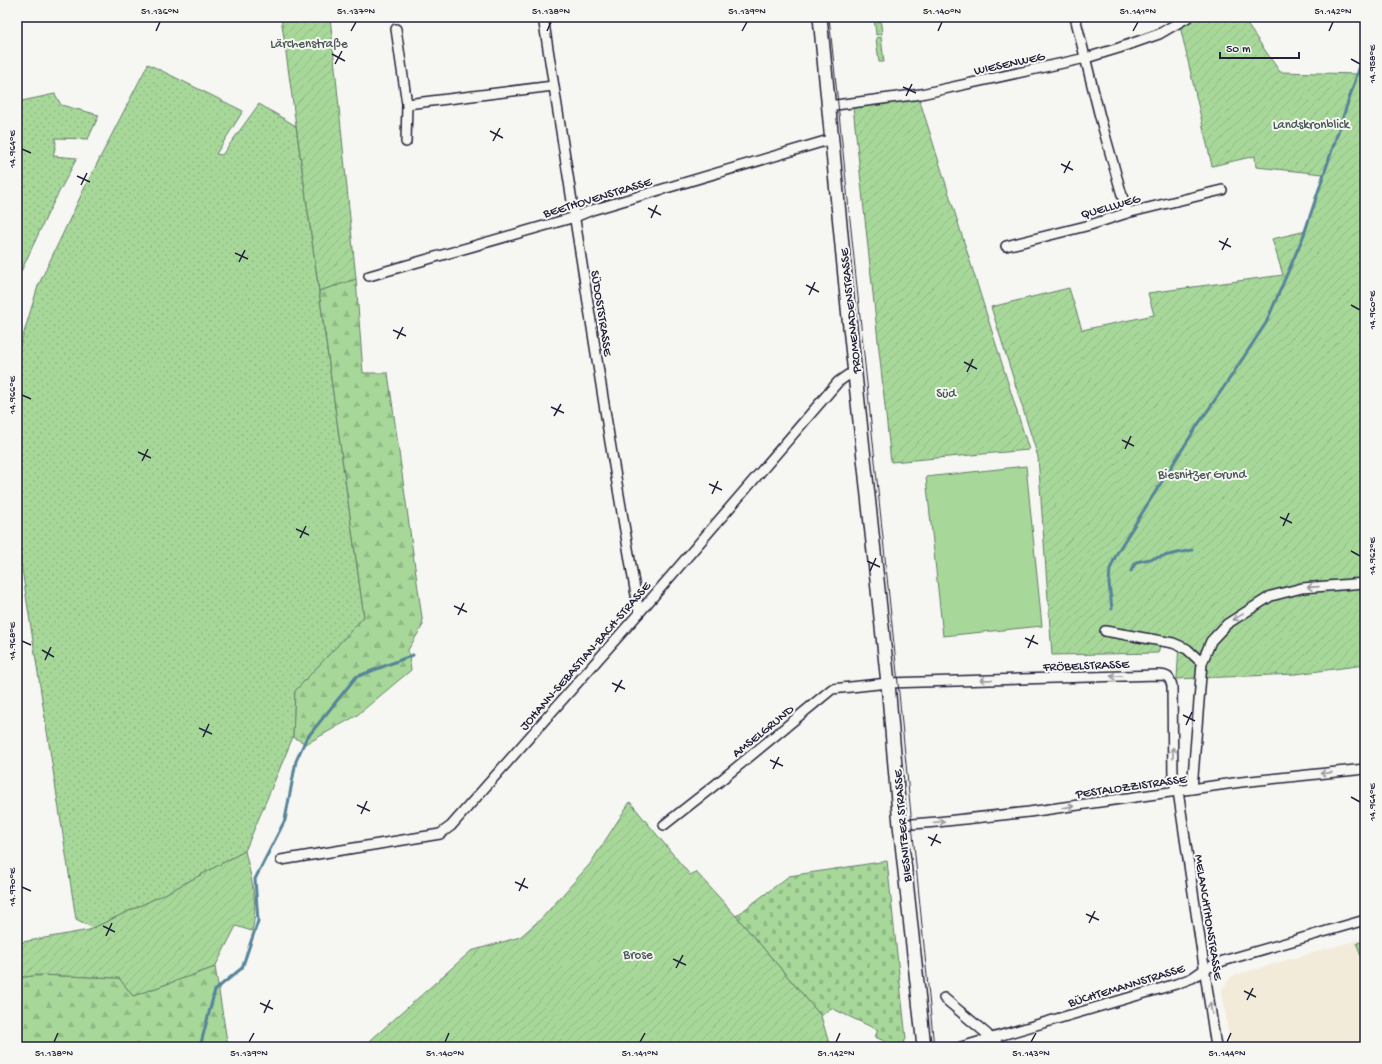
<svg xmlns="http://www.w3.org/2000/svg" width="1382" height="1064" font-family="'Gochi Hand',sans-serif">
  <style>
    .built { fill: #f2ebd9 }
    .grass { fill: url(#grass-dots); stroke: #647d6a }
    .forest { fill: url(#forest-firs); stroke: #647d6a }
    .cemetery { fill: url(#cemetery-stones); stroke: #647d6a }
    .garden { fill: url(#garden-furrows); stroke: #647d6a }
    .pitch { fill: #a7d899; stroke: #647d6a }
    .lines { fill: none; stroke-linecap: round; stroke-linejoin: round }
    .stream { stroke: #568499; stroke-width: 3 }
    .minor-casing { stroke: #22223b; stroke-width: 12 }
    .secondary-casing { stroke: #22223b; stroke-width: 16 }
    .minor { stroke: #f6f6f2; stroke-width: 9 }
    .secondary { stroke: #f6f6f2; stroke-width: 13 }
    .tram { stroke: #22223b; stroke-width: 1 }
    .oneway { stroke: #9797a0 }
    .ticks { fill: none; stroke: #22223b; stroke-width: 1.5 }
    .labels { text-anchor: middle; stroke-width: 4; stroke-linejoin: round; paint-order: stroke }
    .park-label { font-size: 13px; fill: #4a5957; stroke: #f6f6f2 }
    .street-label { font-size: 13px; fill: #22223b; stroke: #f6f6f2 }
    .neatline { fill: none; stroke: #22223b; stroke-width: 1.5 }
    .ticks-label { font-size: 10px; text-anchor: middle; fill: #22223b }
  </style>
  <defs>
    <pattern id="grass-dots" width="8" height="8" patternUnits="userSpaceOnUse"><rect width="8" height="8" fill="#a7d899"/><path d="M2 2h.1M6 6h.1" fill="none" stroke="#8fb985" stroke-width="1.8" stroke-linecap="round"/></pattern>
    <pattern id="forest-firs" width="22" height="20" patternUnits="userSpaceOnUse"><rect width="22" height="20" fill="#a7d899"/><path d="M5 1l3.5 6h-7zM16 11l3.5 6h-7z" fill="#8fb985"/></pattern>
    <pattern id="cemetery-stones" width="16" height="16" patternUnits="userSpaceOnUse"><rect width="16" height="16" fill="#a7d899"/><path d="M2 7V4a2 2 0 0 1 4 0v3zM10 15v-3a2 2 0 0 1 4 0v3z" fill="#8fb985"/></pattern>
    <pattern id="garden-furrows" width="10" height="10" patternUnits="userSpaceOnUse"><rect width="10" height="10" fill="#a7d899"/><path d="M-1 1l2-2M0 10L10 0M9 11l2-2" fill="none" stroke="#8fb985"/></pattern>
  </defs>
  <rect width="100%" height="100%" fill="#f6f6f2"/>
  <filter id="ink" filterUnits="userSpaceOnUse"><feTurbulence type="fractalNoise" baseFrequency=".025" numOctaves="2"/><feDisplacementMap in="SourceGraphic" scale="8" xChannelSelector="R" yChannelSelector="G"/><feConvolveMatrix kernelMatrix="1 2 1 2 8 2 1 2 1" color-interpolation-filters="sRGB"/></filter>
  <g filter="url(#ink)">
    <path class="built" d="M1365,938V1047H1230L1222,989L1232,976Z"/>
    <g class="grass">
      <path d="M874,17H880L882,34L876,35Z"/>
      <path d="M881,37L884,62H879L876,38Z"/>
      <path d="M148,64L243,111L216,154L222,155L259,104L296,126L364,617L295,691L293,737L245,851L167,893L93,928L76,919L17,537V356L38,286L85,187Z"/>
      <path d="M55,94L61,105L99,115L88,139L55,138L56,144L53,156L77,158L49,211L17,280V102Z"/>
    </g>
    <g class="forest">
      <path d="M356,279L363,373H388L423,625L408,650L411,670L356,716L306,744L293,737L295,691L364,617L319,291Z"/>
      <path d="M215,967L228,1047H17V978L39,975L119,978L133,996Z"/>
    </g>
    <path class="cemetery" d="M887,861L906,1039L901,1047H898L875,1037L878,1030L831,1008L821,1016L736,916L789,876Z"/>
    <g class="garden">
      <path d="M281,17H330L356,279L319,291Z"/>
      <path d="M1196,17H1242L1280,72L1358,74L1365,57V665L1296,674L1177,679L1179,642L1162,639L1158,653L1052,655L1038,457L991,307L1069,288L1082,330L1154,315L1148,293L1283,275L1272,239L1306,231L1323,174L1256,167L1255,156L1212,166L1180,26Z"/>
      <path d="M919,98L1029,450L891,462L853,107Z"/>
      <path d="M630,802L690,875L696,872L736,916L821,1016L830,1047H363L471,951L520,937L542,918L590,864Z"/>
      <path d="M245,851C251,876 259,905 252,931L236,926L215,967L133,996L119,978L39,975L17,978V943L89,930L167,893Z"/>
    </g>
    <g class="pitch">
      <path d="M1026,466L1042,626L943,636L926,477Z"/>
      <path d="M1365,941V971L1357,943Z"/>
    </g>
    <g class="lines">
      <g class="stream">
        <path d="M1131,571L1136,562L1192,550"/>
        <path d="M1112,609L1109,583L1110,569L1118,551L1197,426L1228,381L1266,323L1303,237L1365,51"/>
        <path d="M200,1047L215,990L242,968L258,921L255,879L285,820L296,761L306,739L356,677L413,655"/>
      </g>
      <defs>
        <g id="minor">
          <path d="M543,17L610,442L639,613"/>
          <path d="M1075,17L1100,117L1127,213"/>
          <path d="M396,29L407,104L553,86"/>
          <path d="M828,106L921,94L1086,58L1119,48L1159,34L1188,17"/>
          <path d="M406,142L407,104"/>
          <path d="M1006,246L1090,225L1127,213L1222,190"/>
          <path d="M369,276L575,217L592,210L832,139"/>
          <path d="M1105,631L1173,643L1187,649L1202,663"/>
          <path d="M1192,789L1202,663L1211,641L1227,624L1271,596L1302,588L1365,583"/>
          <path d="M664,825L715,785L832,689L888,683L1158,675C1167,675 1170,677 1172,686L1173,781L1178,791L1216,1047"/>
          <path d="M900,825L937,822L1029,812L1241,782L1365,769"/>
          <path d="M281,860L440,834L451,826L639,613L838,382L848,375L855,374"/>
          <path d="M944,998L987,1034L991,1039L1002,1047"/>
          <path d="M961,1047L1176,984L1192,978L1205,969L1223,961L1365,920"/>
        </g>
        <path id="secondary" d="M820,17L849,318L888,683L900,825L924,1047"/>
      </defs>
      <use href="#minor" class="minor-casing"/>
      <use href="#secondary" class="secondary-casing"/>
      <use href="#minor" class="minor"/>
      <use href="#secondary" class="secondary"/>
      <path class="tram" d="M829,17L898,683L934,1047"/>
    </g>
    <defs><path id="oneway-shaft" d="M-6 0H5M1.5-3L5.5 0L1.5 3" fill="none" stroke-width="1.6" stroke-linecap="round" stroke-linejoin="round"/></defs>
    <g class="oneway">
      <use href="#oneway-shaft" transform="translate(1313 587) rotate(176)"/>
      <use href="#oneway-shaft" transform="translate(1238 617) rotate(148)"/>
      <use href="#oneway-shaft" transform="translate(1116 676) rotate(178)"/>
      <use href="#oneway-shaft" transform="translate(986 680) rotate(178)"/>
      <use href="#oneway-shaft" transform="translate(1173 753) rotate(-91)"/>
      <use href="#oneway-shaft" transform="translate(1326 773) rotate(174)"/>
      <use href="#oneway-shaft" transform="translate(1068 807) rotate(-8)"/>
      <use href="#oneway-shaft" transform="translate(939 822) rotate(-5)"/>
      <use href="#oneway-shaft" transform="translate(1211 1008) rotate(-99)"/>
    </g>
  </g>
  <path class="ticks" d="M156,31L160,22M351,31L356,22M547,31L551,22M742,31L747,22M938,31L942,22M1133,31L1138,22M1329,31L1333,22M332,54L345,61M1351,59L1360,64M335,64L342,51M903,87L916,93M906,96L912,84M490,131L503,138M493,141L500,128M22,149L31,153M1061,164L1073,170M1064,173L1070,161M77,176L90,182M81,185L87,173M648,208L661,215M651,218L657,205M1219,241L1231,247M1222,250L1228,238M235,253L248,259M239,262L245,250M806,285L819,292M809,295L815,282M1351,305L1360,310M393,330L406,336M397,339L403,327M964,362L977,369M967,372L973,359M22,395L31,399M551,407L564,413M554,416L561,404M1122,440L1134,446M1125,449L1131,436M138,452L151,458M142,461L148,449M709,484L722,490M712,494L718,481M1280,517L1292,523M1283,526L1289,513M296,529L309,535M300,538L306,526M1351,551L1360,556M867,561L880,567M870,571L876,558M454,606L467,612M458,615L464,603M1025,638L1038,644M22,641L31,645M1028,648L1034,635M42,650L54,657M45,660L51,647M612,683L625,689M615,692L622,680M1183,715L1195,721M1186,725L1192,712M199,728L212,734M203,737L209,724M770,760L783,766M773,769L779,757M1351,797L1360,802M357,805L370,811M361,814L367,801M928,837L941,843M931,846L937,834M515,882L528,888M22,887L31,891M519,891L525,878M1086,914L1099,920M1089,923L1095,911M103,926L115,932M106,936L112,923M673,959L686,965M676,968L683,955M1244,991L1256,997M1247,1000L1253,988M260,1003L273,1009M264,1013L270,1000M54,1042L58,1033M249,1042L254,1033M445,1042L449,1033M640,1042L645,1033M836,1042L840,1033M1031,1042L1036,1033M1227,1042L1231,1033"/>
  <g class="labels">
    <g class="park-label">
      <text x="309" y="47">Lärchenstraße</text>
      <text x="1311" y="128">Landskronblick</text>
      <text x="946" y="397">Süd</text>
      <text x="1202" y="478">Biesnitzer Grund</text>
      <text x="638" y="958">Brose</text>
    </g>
    <g class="street-label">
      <text transform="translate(1009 62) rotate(-12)" y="5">WIESENWEG</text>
      <text transform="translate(597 196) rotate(-17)" y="5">BEETHOVENSTRASSE</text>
      <text transform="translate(1110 205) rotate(-16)" y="5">QUELLWEG</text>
      <text transform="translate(849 311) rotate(-96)" y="5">PROMENADENSTRASSE</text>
      <text transform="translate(603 313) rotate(81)" y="5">SÜDOSTSTRASSE</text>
      <text transform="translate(584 655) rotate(-49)" y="5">JOHANN-SEBASTIAN-BACH-STRASSE</text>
      <text transform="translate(1086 664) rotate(-2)" y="5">FRÖBELSTRASSE</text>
      <text transform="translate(762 730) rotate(-39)" y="5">AMSELGRUND</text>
      <text transform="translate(1131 785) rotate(-8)" y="5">PESTALOZZISTRASSE</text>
      <text transform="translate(901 826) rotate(-95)" y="5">BIESNITZER STRASSE</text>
      <text transform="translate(1210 917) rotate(81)" y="5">MELANCHTHONSTRASSE</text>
      <text transform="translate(1126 984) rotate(-17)" y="5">BÜCHTEMANNSTRASSE</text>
    </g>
  </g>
  <rect width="1382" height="1064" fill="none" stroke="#f6f6f2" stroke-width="44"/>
  <path d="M1220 52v6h79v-6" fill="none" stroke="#22223b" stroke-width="2"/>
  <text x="1226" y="52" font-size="12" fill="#22223b" stroke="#f6f6f2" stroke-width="3" paint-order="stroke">50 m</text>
  <rect x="22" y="22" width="1338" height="1020" class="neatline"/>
  <g class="ticks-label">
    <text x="160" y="14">51.136°N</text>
    <text x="356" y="14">51.137°N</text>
    <text x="551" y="14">51.138°N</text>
    <text x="747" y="14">51.139°N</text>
    <text x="942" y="14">51.140°N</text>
    <text x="1138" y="14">51.141°N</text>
    <text x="1333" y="14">51.142°N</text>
    <text transform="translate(1371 64) rotate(-90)" y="4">14.958°E</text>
    <text transform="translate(11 149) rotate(-90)" y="4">14.964°E</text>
    <text transform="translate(1371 310) rotate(-90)" y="4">14.960°E</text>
    <text transform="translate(11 395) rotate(-90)" y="4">14.966°E</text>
    <text transform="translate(1371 556) rotate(-90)" y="4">14.962°E</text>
    <text transform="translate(11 641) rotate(-90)" y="4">14.968°E</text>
    <text transform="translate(1371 802) rotate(-90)" y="4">14.964°E</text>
    <text transform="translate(11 887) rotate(-90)" y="4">14.970°E</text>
    <text x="54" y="1056">51.138°N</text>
    <text x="249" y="1056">51.139°N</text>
    <text x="445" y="1056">51.140°N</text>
    <text x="640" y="1056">51.141°N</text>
    <text x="836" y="1056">51.142°N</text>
    <text x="1031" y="1056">51.143°N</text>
    <text x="1227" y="1056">51.144°N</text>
  </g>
</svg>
